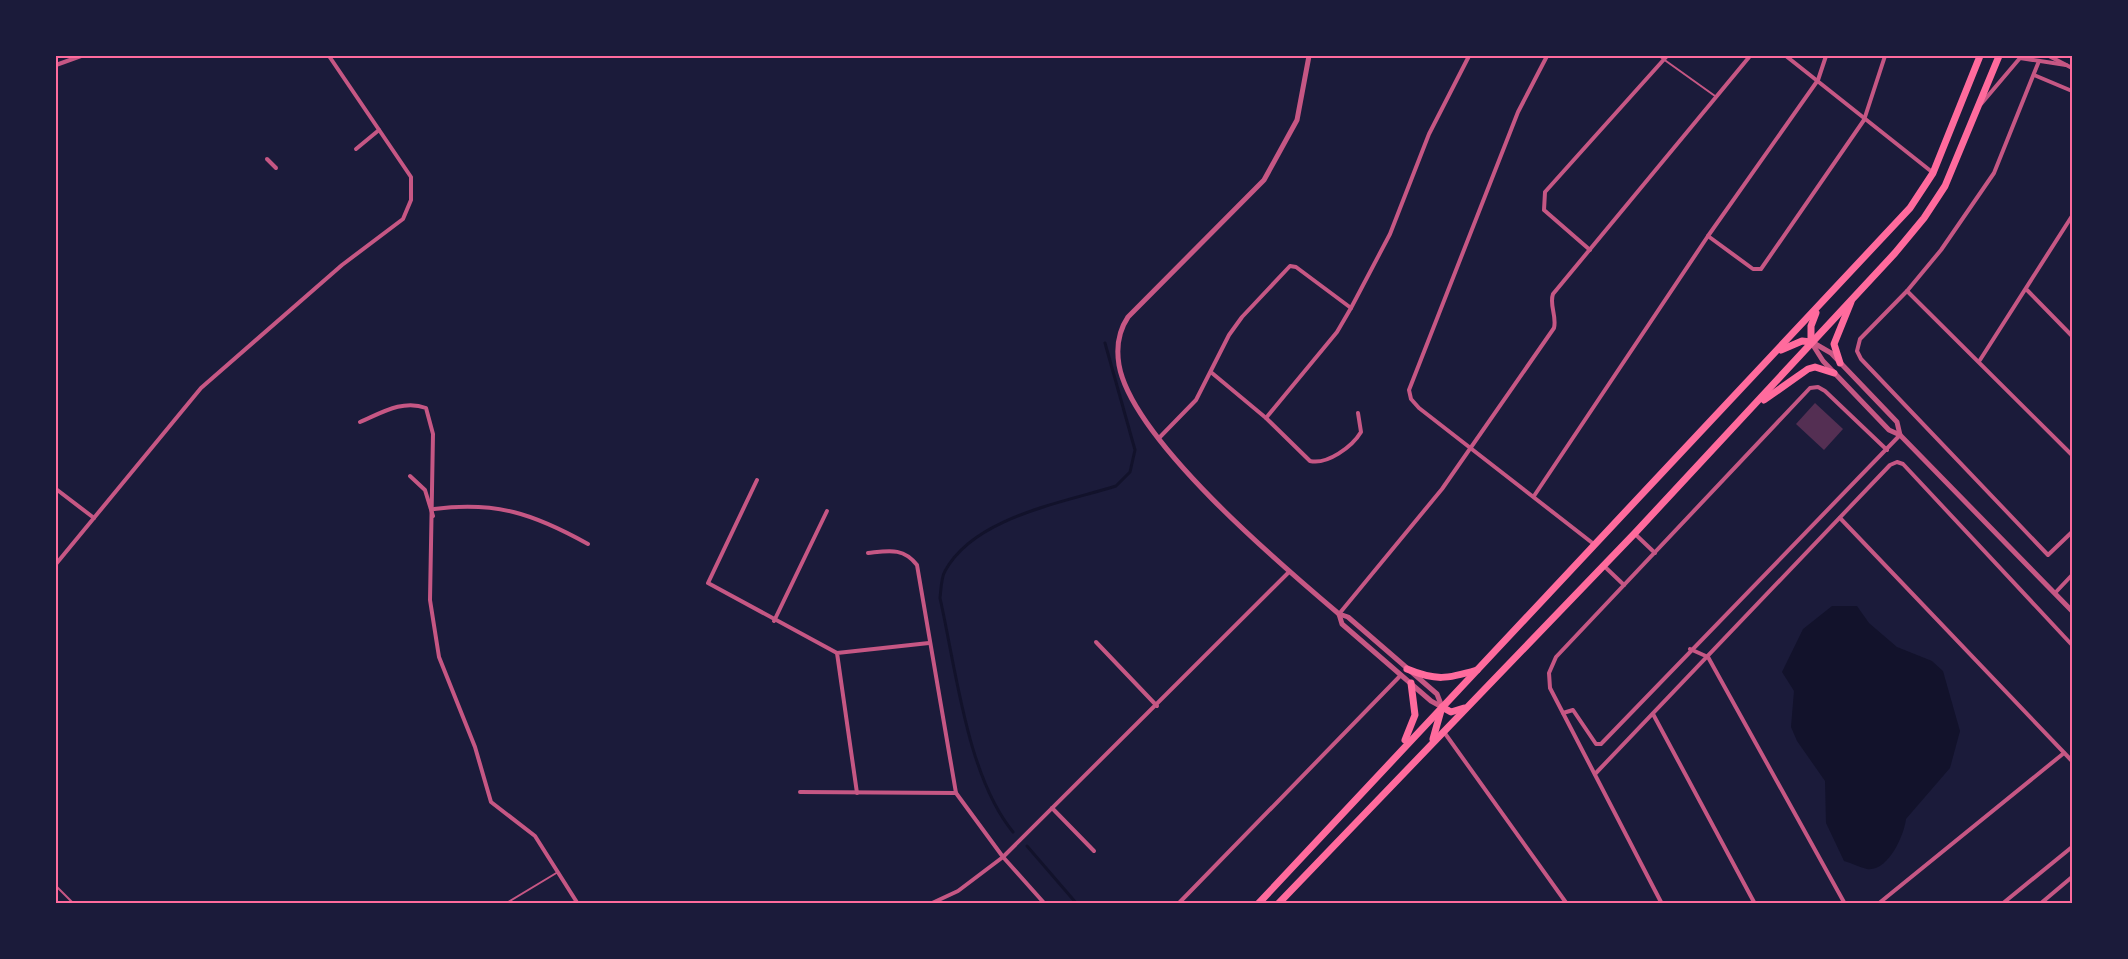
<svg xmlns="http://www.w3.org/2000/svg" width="2128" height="959" font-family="'PT Sans',sans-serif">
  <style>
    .water { fill: #12122b }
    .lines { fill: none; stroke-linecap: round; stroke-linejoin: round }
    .stream { stroke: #12122b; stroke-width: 3 }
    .building { fill: #542f53 }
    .service { stroke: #c65784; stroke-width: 2 }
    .minor { stroke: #c65784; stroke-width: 4 }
    .tertiary { stroke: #c65784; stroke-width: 5 }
    .primary { stroke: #ff6b9d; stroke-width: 7 }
    .neatline { fill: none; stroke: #ff6b9d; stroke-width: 2 }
  </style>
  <rect width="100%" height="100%" fill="#1b1b3a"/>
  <path class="water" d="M1832,606H1857L1869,623L1897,647L1932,661L1943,671L1960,731L1950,768L1906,819C1904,836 1888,872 1867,869C1859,867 1851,863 1844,861L1826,823L1825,781L1797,741L1791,727L1794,691L1782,672L1803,629Z"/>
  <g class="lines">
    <g class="stream">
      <path d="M1013,832C967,776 956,669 940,598C941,590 941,578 945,571C974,517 1062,503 1116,486L1130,472L1135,450L1105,343"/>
      <path d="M1027,846L1077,904"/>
    </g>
  </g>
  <path class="building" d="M1815,403L1843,429L1824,450L1796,424Z"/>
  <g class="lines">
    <g class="service">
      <path d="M1659,56L1715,96"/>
      <path d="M56,886L74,904"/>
      <path d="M505,904L558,872"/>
    </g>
    <g class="minor">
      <path d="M1547,56L1518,112L1409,390L1411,399L1419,408L1595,545"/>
      <path d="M1786,56L1932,172"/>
      <path d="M2049,56L2072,68"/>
      <path d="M2039,61L1994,173L1941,250L1907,291L1860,339L1857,351L1861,359L2048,555L2072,532"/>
      <path d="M56,65L81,56"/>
      <path d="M2034,75L2072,91"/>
      <path d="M1981,104L2020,58L2066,65"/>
      <path d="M356,149L379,130"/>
      <path d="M267,159L276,168"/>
      <path d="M1708,236L1753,269H1761L1864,120L1885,56"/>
      <path d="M1590,250L1544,210L1545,192L1667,56"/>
      <path d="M2027,290L2072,336"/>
      <path d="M1907,291L2072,455"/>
      <path d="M1980,360L2072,216"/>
      <path d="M1212,373L1266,418L1310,461C1327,465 1352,447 1361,432L1358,413"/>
      <path d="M1266,418L1337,332L1351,308L1390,234L1429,134L1469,56"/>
      <path d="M360,422C381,413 403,399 426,408L433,434L430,600L439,657L475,747L491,802L535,836L578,904"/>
      <path d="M1159,438L1196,400L1229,335L1242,317L1290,266L1296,267L1351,308"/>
      <path d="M410,476L425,490L433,516"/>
      <path d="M757,480L708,583L837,653"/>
      <path d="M56,489L94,518"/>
      <path d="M1534,496L1708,236L1818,80L1826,56"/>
      <path d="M434,509C497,501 534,514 588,544"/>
      <path d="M1840,518L2072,761"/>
      <path d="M1635,534L1655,553"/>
      <path d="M868,553C888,551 903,547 917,565L956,793L1003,857L1045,904"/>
      <path d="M56,564L201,388L342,265L403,219L411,200V177L329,56"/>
      <path d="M1604,566L1624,585"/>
      <path d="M2055,593L2072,575"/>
      <path d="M1339,614L1442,489L1554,328C1557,316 1549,305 1553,294L1750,56"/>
      <path d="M774,621L827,511"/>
      <path d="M1096,642L1157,706"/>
      <path d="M1690,649L1708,657L1845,904"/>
      <path d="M1563,713L1573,710L1596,744H1601L1900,435"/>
      <path d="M1653,714L1755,904"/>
      <path d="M1444,732L1567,904"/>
      <path d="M1595,774L1890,465L1897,462L1903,464L2072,645"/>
      <path d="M800,792L956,793"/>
      <path d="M857,793L837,653L929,643"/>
      <path d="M1052,808L1094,851"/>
      <path d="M930,904L958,891L1003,857L1289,572"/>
      <path d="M1178,904L1401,675"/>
      <path d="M1662,904L1550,688L1549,673L1556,657L1810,388L1818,387L1825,391L1887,450"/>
      <path d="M1878,904L2064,753"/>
      <path d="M2002,904L2072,847"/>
      <path d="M2040,904L2072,877"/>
    </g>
    <g class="tertiary">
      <path d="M1309,56L1297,120L1264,180L1128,317C1118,332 1116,347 1119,365C1132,439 1281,565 1339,614L1348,617L1437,694L1442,707"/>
      <path d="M1811,342L1823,361L1889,430L1900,435L2072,611"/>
      <path d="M1812,342L1831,353L1897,422L1900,435"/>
      <path d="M1339,614L1342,624L1431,701L1442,707"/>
    </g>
    <g class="primary">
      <path d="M1811,342V326L1816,313"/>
      <path d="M1781,350L1802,341L1811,342"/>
      <path d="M1840,363L1834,344L1851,302"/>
      <path d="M1764,400L1808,369L1815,367L1834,373"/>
      <path d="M1407,669C1436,681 1447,679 1477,670"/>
      <path d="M1442,707L1451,712L1464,708"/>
      <path d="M1433,739L1442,707"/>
      <path d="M1405,740L1415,715L1411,683"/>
      <path d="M1258,904L1910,208L1933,173L1980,56"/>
      <path d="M1278,904L1635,533L1895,253L1924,218L1945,186L1999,56"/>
    </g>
  </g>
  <rect width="2128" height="959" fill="none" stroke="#1b1b3a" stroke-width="114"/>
  <rect x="57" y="57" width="2014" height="845" class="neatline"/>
</svg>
